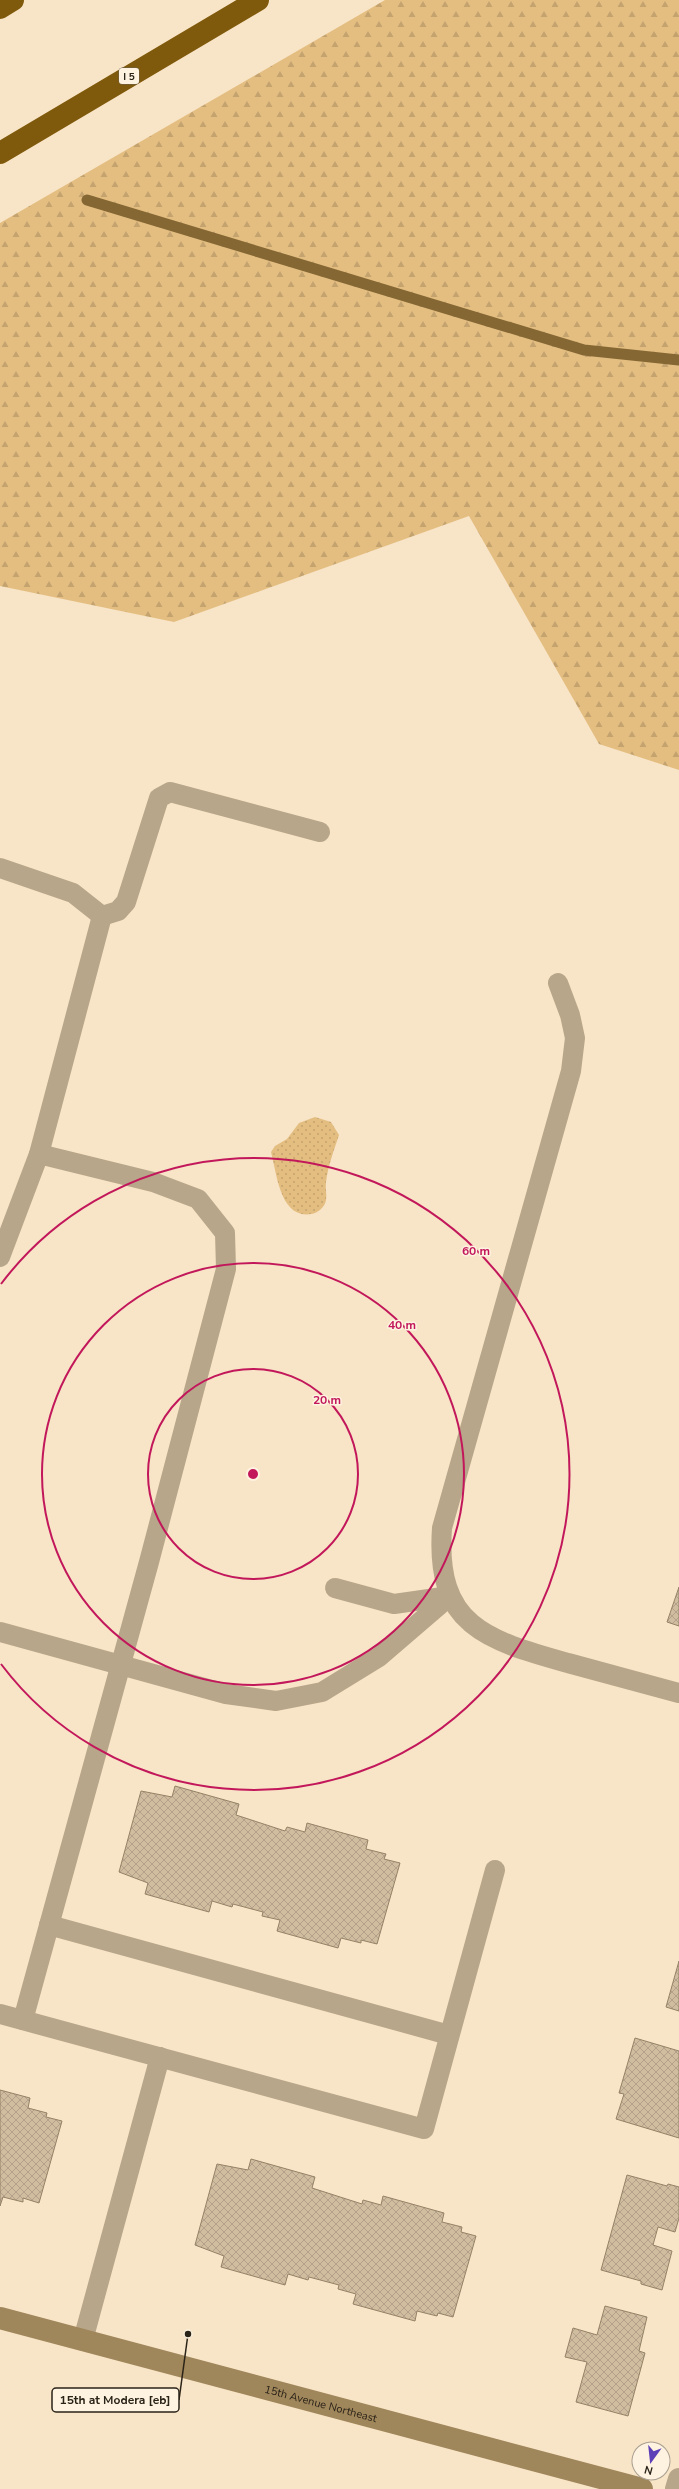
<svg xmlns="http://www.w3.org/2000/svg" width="679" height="2489" font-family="'Nunito Sans',sans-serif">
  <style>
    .forest { fill: url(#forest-firs) }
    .park { fill: url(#park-dots) }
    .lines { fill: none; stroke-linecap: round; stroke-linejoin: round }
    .stream { stroke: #856734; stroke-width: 11 }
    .building { fill: url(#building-cross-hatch); stroke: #948267 }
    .lane { stroke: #b8a68a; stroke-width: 20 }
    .street { stroke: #b8a68a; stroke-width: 22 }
    .secondary { stroke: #a0865b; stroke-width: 22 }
    .highway { stroke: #805a0c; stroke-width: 22 }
    .ring { fill: none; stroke: #c2185b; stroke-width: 2 }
    .labels { text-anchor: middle; stroke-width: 3; stroke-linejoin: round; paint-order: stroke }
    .shield { fill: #fef3e1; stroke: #6a6154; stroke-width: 1 }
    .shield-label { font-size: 10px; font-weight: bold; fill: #2a2318 }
    .street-label { font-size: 11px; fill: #2a2318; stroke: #fef3e1 }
    .centre { fill: #c2185b; stroke: #fef3e1; stroke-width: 2 }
    .ring-label { font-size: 12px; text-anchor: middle; font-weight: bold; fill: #c2185b; stroke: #fef3e1; stroke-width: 3; stroke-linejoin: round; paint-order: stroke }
    .leader { fill: none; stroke: #2a2318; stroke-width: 1.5 }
    .callout-dot { fill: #2a2318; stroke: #fef3e1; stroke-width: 1.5 }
    .callout { fill: #fef3e1; stroke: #2a2318; stroke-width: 1.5 }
    .callout-label { font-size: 12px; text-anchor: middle; font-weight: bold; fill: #2a2318 }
  </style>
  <defs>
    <pattern id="forest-firs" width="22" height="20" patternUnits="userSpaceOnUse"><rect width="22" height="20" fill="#e4be81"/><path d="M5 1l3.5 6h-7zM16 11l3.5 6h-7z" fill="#c4a36f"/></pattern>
    <pattern id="park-dots" width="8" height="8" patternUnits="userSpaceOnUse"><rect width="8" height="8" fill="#e4be81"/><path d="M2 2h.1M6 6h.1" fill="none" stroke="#c4a36f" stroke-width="1.8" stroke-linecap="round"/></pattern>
    <pattern id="building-cross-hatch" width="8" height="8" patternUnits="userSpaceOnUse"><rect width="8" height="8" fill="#d0bda0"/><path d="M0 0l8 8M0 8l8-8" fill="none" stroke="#b3a289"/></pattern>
  </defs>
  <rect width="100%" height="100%" fill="#f8e4c6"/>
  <path class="forest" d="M385,0H679V770L599,744L469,516L174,622L0,586V223Z"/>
  <path class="park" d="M315,1117L331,1122L339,1135C334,1150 328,1166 326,1182C325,1188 327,1194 326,1200C325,1207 318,1213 311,1214C280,1219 277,1174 271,1152L275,1146L287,1139L299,1123Z"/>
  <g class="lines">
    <path class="stream" d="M87,200L584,350L679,360"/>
  </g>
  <g class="building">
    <path d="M679,1587V1626L667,1622Z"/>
    <path d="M175,1786L239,1804L236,1815L285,1831L287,1827L305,1832L307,1823L368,1840L366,1849L386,1854L384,1859L400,1863L377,1944L361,1940V1943L341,1938L338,1948L277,1931L280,1920L262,1916L263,1912L233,1904L232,1907L212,1901L209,1912L145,1894L148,1883L119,1872L141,1791L172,1797Z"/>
    <path d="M679,1961V2011L666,2007Z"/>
    <path d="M635,2038L679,2051V2138L616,2119L624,2094L619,2093Z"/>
    <path d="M0,2090L30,2098L28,2108L47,2113L46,2117L62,2121L39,2203L23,2198V2202L3,2197L0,2206Z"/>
    <path d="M251,2159L315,2177L312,2188L362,2204L363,2200L381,2205L383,2196L444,2213L442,2222L462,2227L461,2232L476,2236L453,2317L438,2313L437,2316L417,2311L415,2321L353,2304L356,2294L338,2289L339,2285L309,2277L308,2280L288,2274L285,2285L221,2267L224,2256L195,2245L217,2164L248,2170Z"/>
    <path d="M627,2175L667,2186L668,2184L679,2187V2218L675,2232L658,2227L653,2245L672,2251L662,2290L641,2284V2281L601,2270Z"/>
    <path d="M605,2306L647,2317L639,2351L645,2353L628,2416L576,2402L587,2362L565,2357L573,2328L597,2335Z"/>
  </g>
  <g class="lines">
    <g class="lane">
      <path d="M0,868L73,893L102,916"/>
      <path d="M102,916L118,911L126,902L159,798L170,792L320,832"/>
      <path d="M558,983L570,1015L575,1038L571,1071L442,1528C435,1626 486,1640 568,1663C605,1673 642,1683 679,1693"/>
      <path d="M0,1257L39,1154L102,916"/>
      <path d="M335,1588L394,1604L450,1596"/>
      <path d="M0,1632L226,1694L276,1701L322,1692L379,1657L450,1596"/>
      <path d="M49,1925L449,2035"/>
      <path d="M0,2014L424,2129L495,1870"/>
      <path d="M23,2020L149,1562L226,1269L225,1233L198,1199L153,1182L39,1154"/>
      <path d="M83,2340L160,2057"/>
    </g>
    <path class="street" d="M676,2489L679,2479"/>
    <path class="secondary" id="s1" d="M0,2318L642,2489"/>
    <g class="highway">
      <path d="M0,8L13,0"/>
      <path d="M0,153L258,0"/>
    </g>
  </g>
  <g class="ring">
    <circle cx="253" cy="1474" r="105"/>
    <circle cx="253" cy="1474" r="211"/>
    <path d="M1 1284A316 316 0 1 1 1 1664"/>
  </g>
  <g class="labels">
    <rect class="shield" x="119" y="68" width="20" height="16" rx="3"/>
    <g class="shield-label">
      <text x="129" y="80">I 5</text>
    </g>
    <g class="street-label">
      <text dy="4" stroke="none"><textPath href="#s1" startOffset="332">15th Avenue Northeast</textPath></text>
    </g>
  </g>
  <circle cx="253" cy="1474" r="6" class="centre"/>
  <g class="ring-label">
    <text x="476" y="1255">60 m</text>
    <text x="402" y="1329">40 m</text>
    <text x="327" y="1404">20 m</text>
  </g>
  <path class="leader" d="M188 2334L179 2400"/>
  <circle class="callout-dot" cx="188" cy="2334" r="4"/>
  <rect class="callout" x="52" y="2388" width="127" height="24" rx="4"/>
  <g class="callout-label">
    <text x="115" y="2404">15th at Modera [eb]</text>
  </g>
  <g transform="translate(651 2461) rotate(195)"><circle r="19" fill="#fef3e1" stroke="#a9a091"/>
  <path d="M0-3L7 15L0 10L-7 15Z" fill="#5d3fb8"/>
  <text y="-6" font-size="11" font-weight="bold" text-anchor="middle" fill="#2a2318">N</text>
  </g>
</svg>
